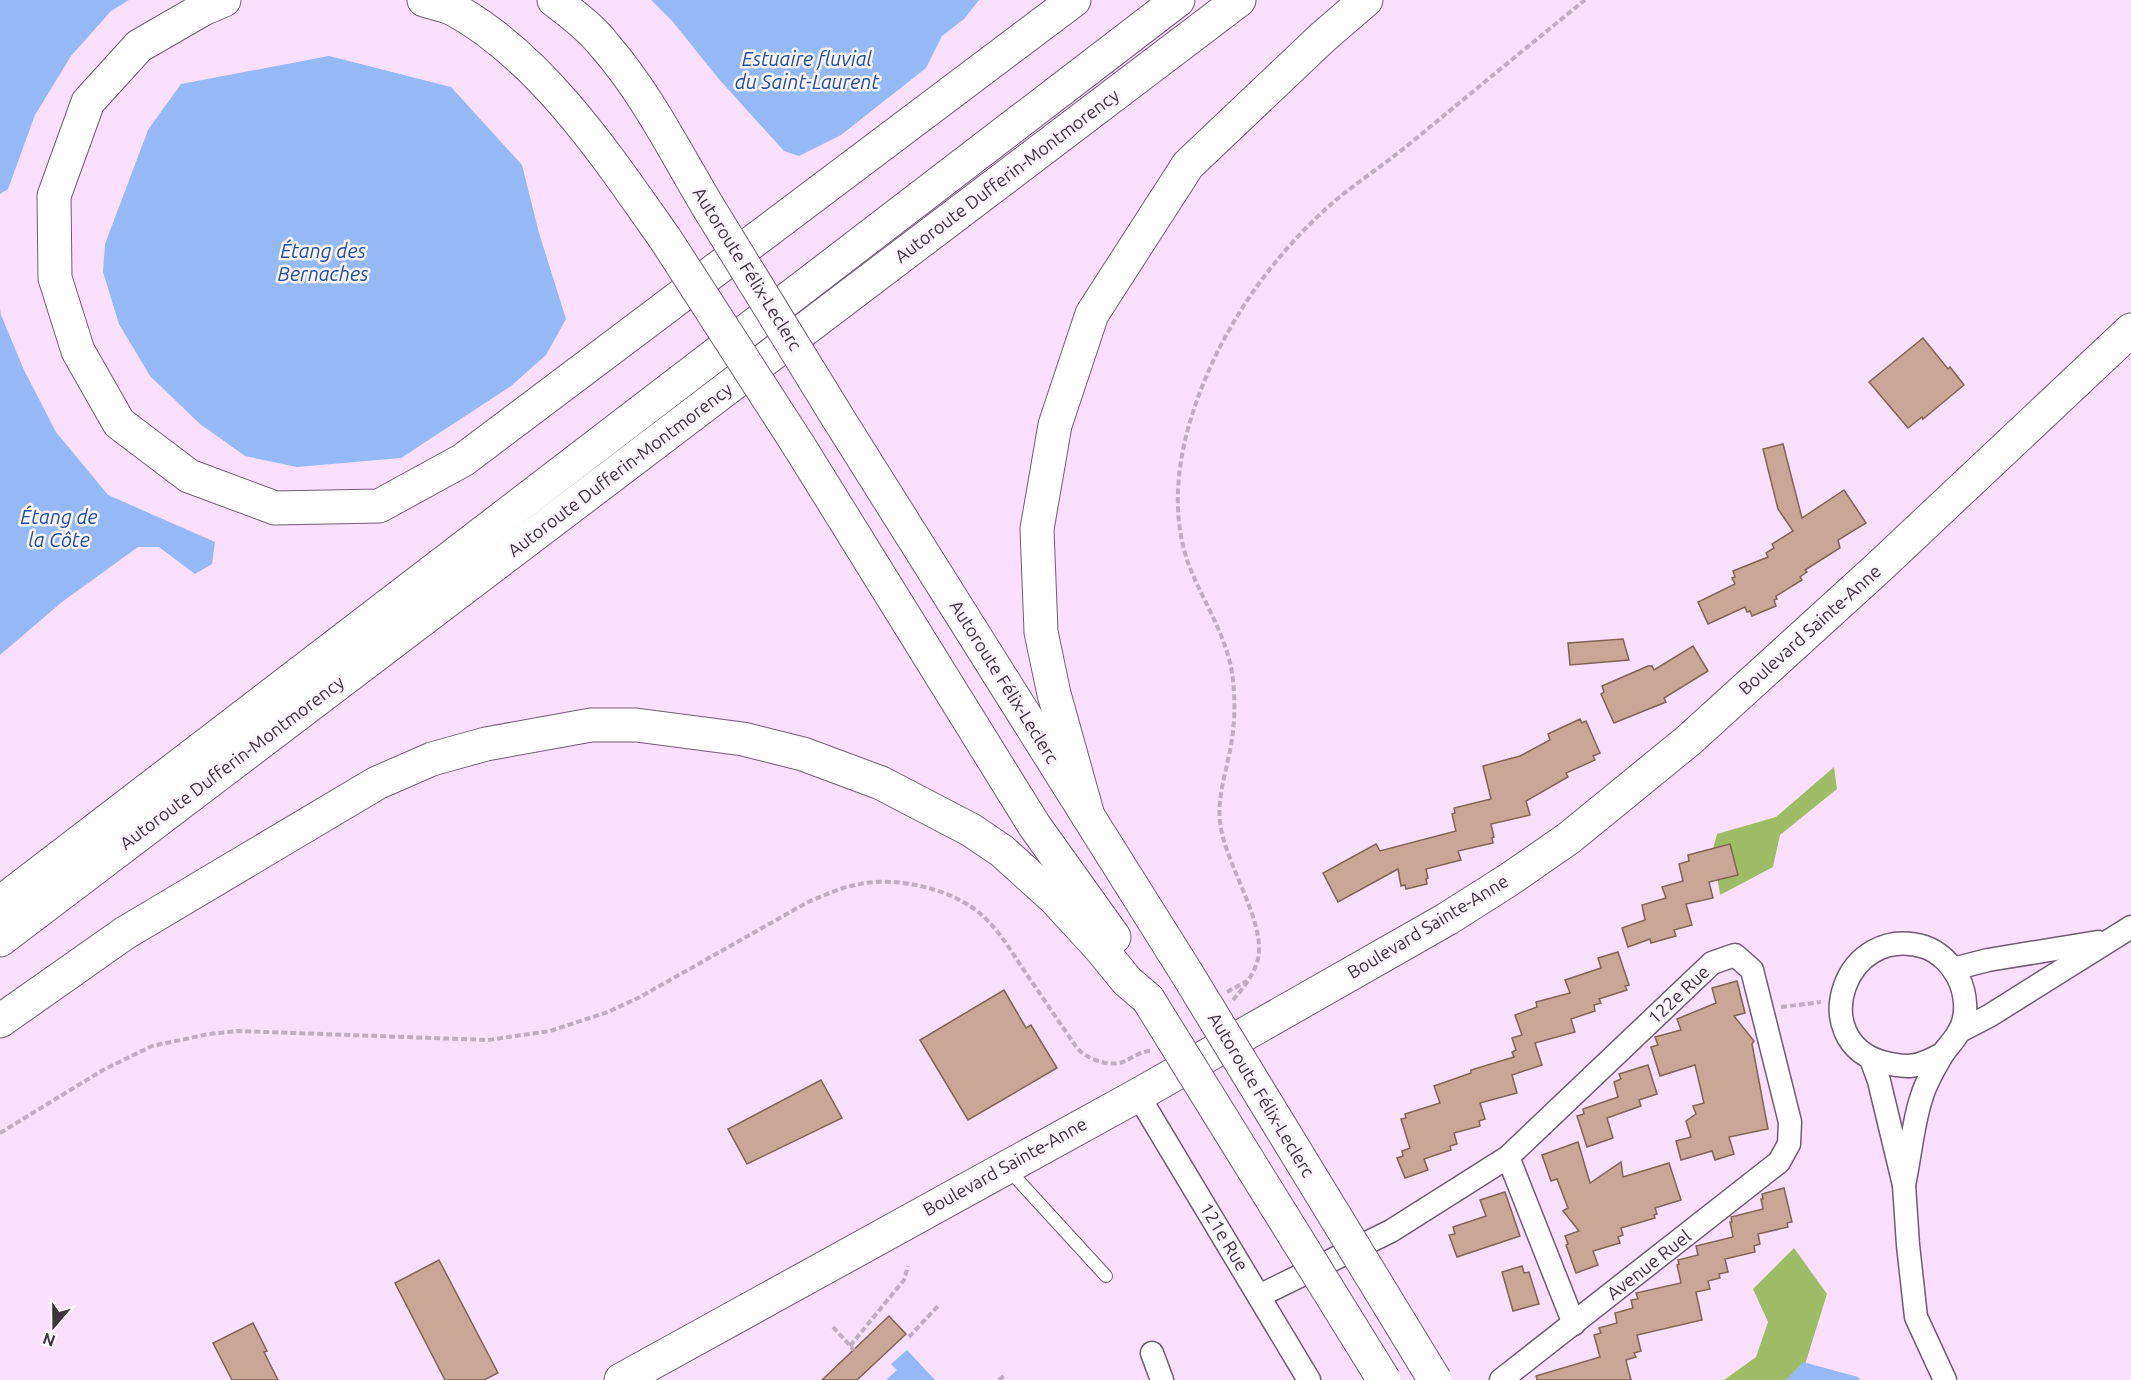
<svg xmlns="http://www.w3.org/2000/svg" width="2131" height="1380" font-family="Ubuntu,sans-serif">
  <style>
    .forest { fill: #9ebb65 }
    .water { fill: #95b9f5 }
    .building { fill: #c9a695; stroke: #836353; stroke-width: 1.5 }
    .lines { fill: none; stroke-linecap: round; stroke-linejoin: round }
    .lane-casing { stroke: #705a73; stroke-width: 14 }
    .street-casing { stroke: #705a73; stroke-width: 25 }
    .primary-casing { stroke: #705a73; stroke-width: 35 }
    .highway-casing { stroke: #705a73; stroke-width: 35 }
    .path { stroke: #c0abc3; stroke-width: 4; stroke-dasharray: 6 3; stroke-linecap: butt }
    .lane { stroke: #fff; stroke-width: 12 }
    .street { stroke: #fff; stroke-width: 22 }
    .primary { stroke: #fff; stroke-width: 33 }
    .highway { stroke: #fff; stroke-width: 33 }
    .highway-bridge-casing { stroke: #705a73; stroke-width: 35; stroke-linecap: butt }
    .highway-bridge { stroke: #fff; stroke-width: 33 }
    .labels { text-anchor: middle; stroke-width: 5; stroke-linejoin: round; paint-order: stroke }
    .street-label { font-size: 18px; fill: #3e333f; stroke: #fbf5fb }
    .water-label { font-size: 20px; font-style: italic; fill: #1c4fa3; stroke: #fbf5fb }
  </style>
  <rect width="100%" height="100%" fill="#fae0fe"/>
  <g class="forest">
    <path d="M1834,767L1837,789L1780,835L1773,867L1720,895L1713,849L1717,834L1776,817Z"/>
    <path d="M1794,1248L1827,1294L1803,1371L1792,1380H1724L1756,1357L1768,1322L1753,1289Z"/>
  </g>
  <g class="water">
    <path d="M0,0H129L111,11L71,56L35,115L8,189L0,194Z"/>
    <path d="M651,0H979L964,19L942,36L926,68L841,135L799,156L784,151L718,78L673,22Z"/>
    <path d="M329,56L451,87L522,165L539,233L566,319L546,355L511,386L401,458L297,467L245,456L200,424L150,376L119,324L103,272L105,244L148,130L181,84Z"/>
    <path d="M0,309L1,315L24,370L56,432L108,495L215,542L212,564L195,574L159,547H138L62,602L0,655Z"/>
    <path d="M907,1350L935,1380H886L897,1370L891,1364Z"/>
    <path d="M1803,1362L1858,1377L1860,1380H1786Z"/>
  </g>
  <g class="building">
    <path d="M1923,338L1948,369L1950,367L1964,385L1923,419L1922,417L1908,428L1869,382Z"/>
    <path d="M1783,444L1802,518L1844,490L1866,523L1838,540L1840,548L1805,570L1807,572L1800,577L1802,580L1776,596L1777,599L1774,600L1776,606L1752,616L1750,611L1747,612L1745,607L1708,624L1698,602L1735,584L1732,578L1735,577L1733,571L1768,557L1766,553L1774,548L1772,544L1793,531L1778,509L1763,449Z"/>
    <path d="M1623,639L1629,660L1570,665L1568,643Z"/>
    <path d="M1693,646L1708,671L1664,698L1666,702L1614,723L1601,694L1604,692L1602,686L1648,666H1652L1654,670Z"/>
    <path d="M1580,719L1582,723L1586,721L1600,753L1593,756L1595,760L1566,773L1568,777L1526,801L1530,815L1491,824L1494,837L1492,838L1493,843L1458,851L1461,860L1426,869L1428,878L1426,879L1427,884L1406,889L1405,885L1401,886L1398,869L1338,902L1323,873L1376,844L1380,851L1456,831L1452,814L1455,813L1454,808L1491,799L1483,766L1520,756L1550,740L1548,734Z"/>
    <path d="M1730,844L1738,875L1709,882L1713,898L1686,904L1692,925L1674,930L1676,936L1651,943L1650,939L1628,947L1622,928L1645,920L1642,905L1666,898L1662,887L1683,881L1679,864L1689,861L1688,855Z"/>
    <path d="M1618,952L1629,985L1625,986L1627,990L1599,999L1601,1003L1594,1005L1595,1011L1571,1019L1575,1032L1535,1043L1542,1065L1512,1075L1517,1093L1480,1103L1485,1119L1479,1121L1480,1126L1454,1133L1457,1144L1450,1146L1451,1150L1424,1159L1428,1170L1405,1178L1397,1158L1403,1156L1402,1151L1410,1148L1401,1119L1406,1118L1405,1114L1440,1103L1434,1086L1471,1073V1070L1514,1057L1512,1052L1516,1050L1512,1038L1522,1035L1515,1015L1537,1007L1536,1002L1570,993L1565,980L1601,968L1598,958Z"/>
    <path d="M1737,981L1745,1013L1734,1016L1754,1041L1752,1044L1768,1129L1729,1137L1734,1154L1715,1160L1712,1151L1681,1160L1676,1141L1691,1137L1686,1121L1696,1114L1693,1106L1704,1103L1695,1065L1660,1076L1651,1047L1658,1045L1655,1037L1681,1030L1677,1019L1716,1003L1712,988Z"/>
    <path d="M1004,990L1026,1028L1031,1025L1057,1068L968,1120L920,1040Z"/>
    <path d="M1648,1065L1657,1094L1639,1100L1641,1106L1607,1118L1613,1138L1587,1147L1577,1116L1584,1114L1583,1109L1618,1097L1614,1082L1621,1079L1619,1074Z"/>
    <path d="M821,1080L842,1118L747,1164L728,1129Z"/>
    <path d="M1578,1142L1590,1183L1621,1162L1623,1177L1669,1163L1681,1200L1655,1208L1657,1214L1654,1215L1655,1218L1621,1228L1623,1235L1618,1237L1620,1243L1593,1251L1598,1265L1576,1273L1566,1245L1568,1244L1565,1236L1579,1231L1563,1211L1568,1208L1557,1179L1551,1181L1542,1155Z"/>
    <path d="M1784,1188L1792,1222L1787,1223L1788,1227L1758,1234L1760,1244L1754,1246L1755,1252L1725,1259L1728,1272L1719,1274L1720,1278L1708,1281L1710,1289L1696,1292L1702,1320L1637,1335L1641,1351L1634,1353L1636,1357L1626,1360L1631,1380H1537L1536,1376L1600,1357L1594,1335L1601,1333L1599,1328L1617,1323L1615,1313L1633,1308L1631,1300L1638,1299L1636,1293L1681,1283L1677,1265L1679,1264L1678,1260L1698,1255L1696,1246L1733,1237L1730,1222H1732L1731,1217L1763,1209L1761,1199H1763L1762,1194Z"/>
    <path d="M1505,1192L1520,1236L1457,1257L1449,1235L1455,1234L1453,1227L1486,1216L1480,1200Z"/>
    <path d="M439,1260L498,1373L484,1380H445L395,1283Z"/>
    <path d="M1522,1266L1524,1273L1529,1272L1539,1304L1513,1311L1502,1272Z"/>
    <path d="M889,1316L906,1334L857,1380H822Z"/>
    <path d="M253,1323L267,1351L264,1352L278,1380H232L213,1343Z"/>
  </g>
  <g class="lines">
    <defs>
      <path id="lane" d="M1007,1168L1106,1276"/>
      <g id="street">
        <path d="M1953,969L1988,960L2098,942"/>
        <path d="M1960,1031L1989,1016L2131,927"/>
        <path d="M1871,1059L1879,1081L1904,1185L1908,1245L1916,1317L1945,1380"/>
        <path d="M1138,1095L1309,1380"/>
        <path d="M1508,1157L1574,1324"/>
        <path d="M1904,1185C1910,1158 1913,1121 1922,1096C1926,1082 1935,1067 1942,1055C1947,1047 1954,1041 1958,1033C1969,1017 1966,993 1958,977C1951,964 1939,952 1925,947C1844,922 1806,1040 1882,1062C1908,1069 1919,1067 1942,1054"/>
        <path d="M1259,1296L1391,1231L1508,1157L1712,963L1735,955L1752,970L1790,1122L1789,1144L1779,1162L1501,1380"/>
        <path d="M1152,1353L1162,1380"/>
      </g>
      <path id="primary" d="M621,1380L1138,1095L1447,919L1510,879L1569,838L1689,740L1878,568L2131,330"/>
      <g id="highway">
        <path d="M224,0L203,9L139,46L88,102L54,196L55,278L78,351L119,423L189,476L275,508L379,506L463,460L1074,0"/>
        <path d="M424,0C434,3 446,5 455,10C543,59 609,159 666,240"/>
        <path d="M554,0C572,14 591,28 605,46C646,93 675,151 707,205"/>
        <path d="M838,418L1186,972"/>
        <path d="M799,446L1034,825L1114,937"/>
        <path d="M1088,816L1054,694L1041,632L1037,529L1055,425L1092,314L1188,165L1323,37L1366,0"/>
        <path d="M0,903L1178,0"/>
        <path d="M0,940L1239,0"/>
        <path d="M0,1021L125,933L377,783L432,759L486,744L591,725H636L743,739L803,754L881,783L971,830L1002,851L1055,899L1101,949L1127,981L1148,999"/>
      </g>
    </defs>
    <use href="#lane" class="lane-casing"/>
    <use href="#street" class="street-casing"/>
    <use href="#primary" class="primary-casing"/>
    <use href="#highway" class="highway-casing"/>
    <g class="path">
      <path d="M1227,992L1247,981"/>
      <path d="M1233,1000C1243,988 1254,975 1258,959C1266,921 1225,865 1220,822C1217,794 1228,767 1232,739C1235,720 1235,699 1233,680C1229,640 1205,605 1190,568C1165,503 1182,432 1209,370C1238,304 1286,241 1342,195C1365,177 1390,160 1413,141C1470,94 1527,47 1585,0"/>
      <path d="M1781,1007L1821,1002"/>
      <path d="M0,1133L103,1070L152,1046L209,1034L238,1031L488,1040L550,1031L608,1012L640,997L808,902C825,895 842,887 860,884C899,876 956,890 984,917C1000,932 1011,951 1023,969C1041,995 1059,1022 1077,1048C1087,1059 1108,1067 1123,1062C1132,1058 1141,1051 1151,1051"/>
      <path d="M833,1327L854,1350"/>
      <path d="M909,1337L939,1305"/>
      <path d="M850,1346L904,1280L908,1266"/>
      <path d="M999,1380L1005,1375"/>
    </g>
    <use href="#lane" class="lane"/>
    <use href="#street" class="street"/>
    <use href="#primary" class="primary"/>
    <use href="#highway" class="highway"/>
    <defs>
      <g id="highway-bridge">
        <path d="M707,205L838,418"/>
        <path d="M666,240L799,446"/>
        <path d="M1186,972L1435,1380"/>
        <path d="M1148,999L1384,1380"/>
      </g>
    </defs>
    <use href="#highway-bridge" class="highway-bridge-casing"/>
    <use href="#highway-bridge" class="highway-bridge"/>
  </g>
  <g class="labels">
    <g class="street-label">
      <text transform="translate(1007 176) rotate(-37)" y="6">Autoroute Dufferin-Montmorency</text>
      <text transform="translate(747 269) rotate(58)" y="6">Autoroute Félix-Leclerc</text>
      <text transform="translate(620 470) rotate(-37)" y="6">Autoroute Dufferin-Montmorency</text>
      <text transform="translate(1810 630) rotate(-42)" y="6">Boulevard Sainte-Anne</text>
      <text transform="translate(1004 682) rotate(58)" y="6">Autoroute Félix-Leclerc</text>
      <text transform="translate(232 763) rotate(-37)" y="6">Autoroute Dufferin-Montmorency</text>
      <text transform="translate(1428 927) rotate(-31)" y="6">Boulevard Sainte-Anne</text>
      <text transform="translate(1679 995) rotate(-43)" y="6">122e Rue</text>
      <text transform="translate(1261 1095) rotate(59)" y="6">Autoroute Félix-Leclerc</text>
      <text transform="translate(1005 1167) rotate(-29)" y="6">Boulevard Sainte-Anne</text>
      <text transform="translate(1224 1237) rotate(59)" y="6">121e Rue</text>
      <text transform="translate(1649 1265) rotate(-38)" y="6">Avenue Ruel</text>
    </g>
    <g class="water-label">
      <text x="807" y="66">Estuaire fluvial<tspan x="807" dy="23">du Saint-Laurent</tspan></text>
      <text x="323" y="258">Étang des<tspan x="323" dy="23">Bernaches</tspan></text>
      <text x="59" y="524">Étang de<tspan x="59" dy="23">la Côte</tspan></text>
    </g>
  </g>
  <g transform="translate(54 1326) rotate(200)" stroke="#fbf5fb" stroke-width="4.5" paint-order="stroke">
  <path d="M0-4.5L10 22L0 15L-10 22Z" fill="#3e333f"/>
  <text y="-9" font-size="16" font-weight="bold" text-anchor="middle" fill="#3e333f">N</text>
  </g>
</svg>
